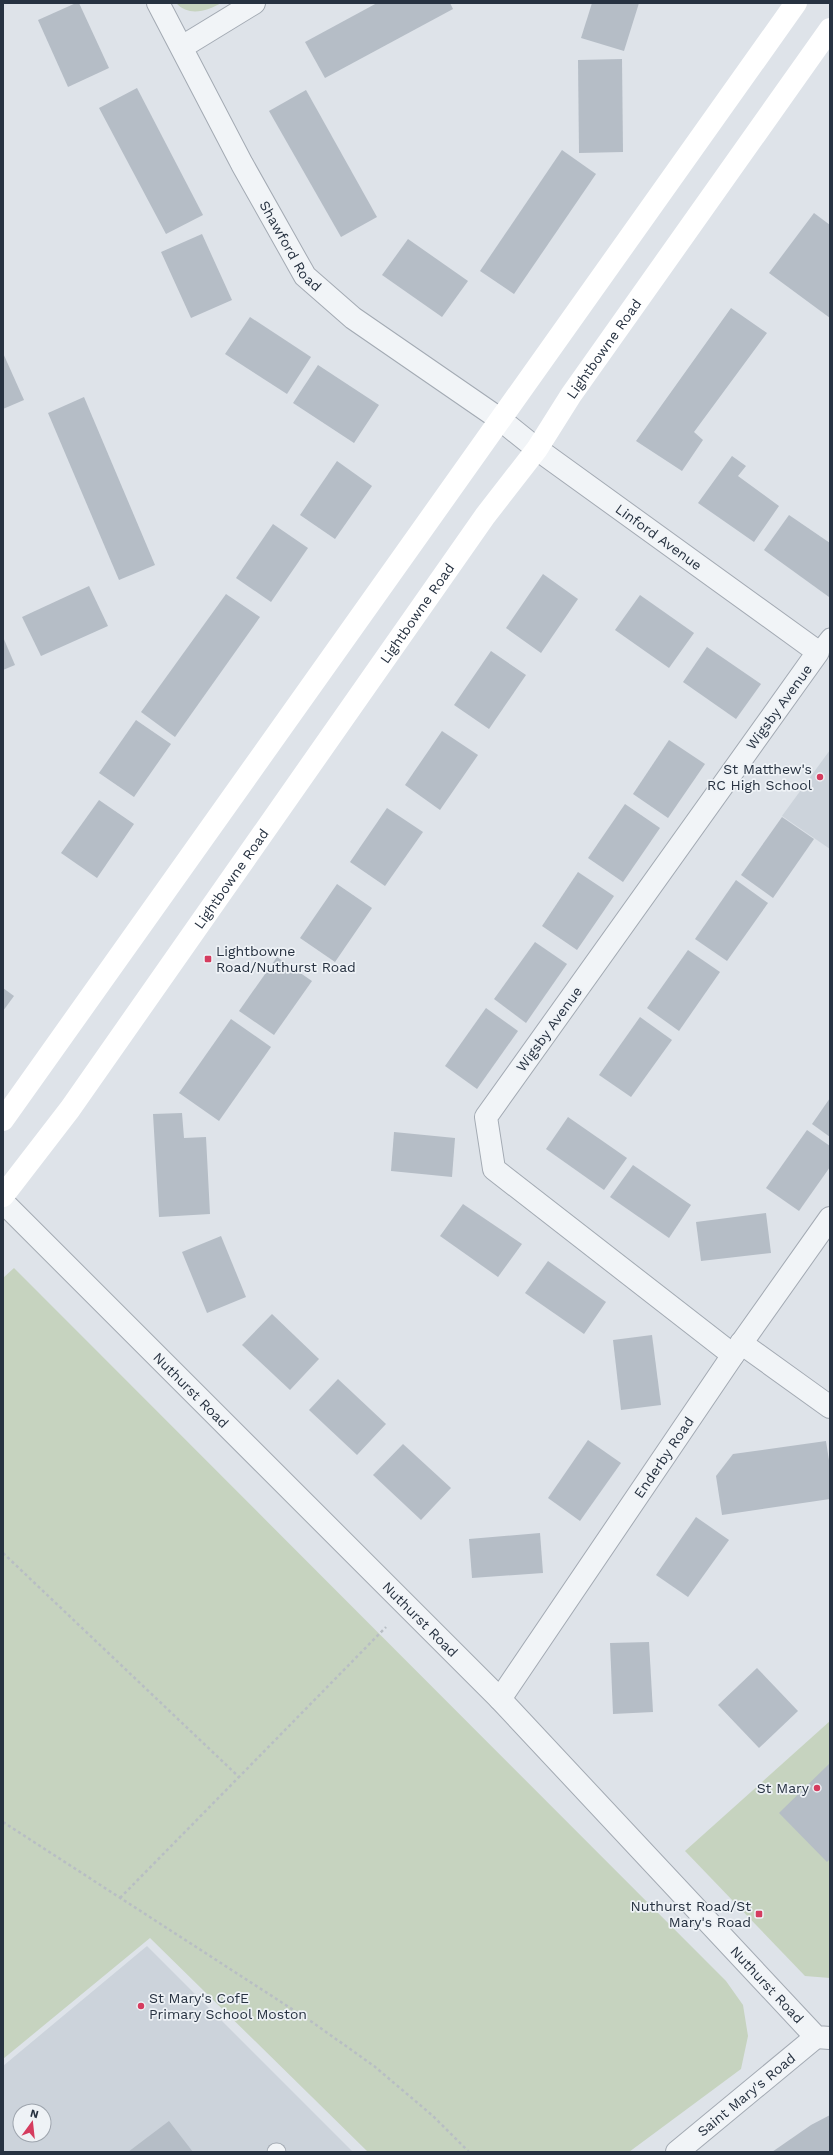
<svg xmlns="http://www.w3.org/2000/svg" width="833" height="2155" font-family="'Work Sans',sans-serif">
  <style>
    .built { fill: #ccd3db; fill-rule: evenodd }
    .green { fill: #c6d3bf }
    .building { fill: #b5bdc6 }
    .lines { fill: none; stroke-linecap: round; stroke-linejoin: round }
    .service-casing { stroke: #a3aab3; stroke-width: 19 }
    .minor-casing { stroke: #a3aab3; stroke-width: 24 }
    .tertiary-casing { stroke: #a3aab3; stroke-width: 24 }
    .path { stroke: #b8bec4; stroke-width: 2.5; stroke-dasharray: 3 3; stroke-linecap: butt }
    .service { stroke: #f1f4f7; stroke-width: 17 }
    .minor { stroke: #f1f4f7; stroke-width: 22 }
    .tertiary { stroke: #f1f4f7; stroke-width: 22 }
    .secondary { stroke: #fff; stroke-width: 22 }
    .poi-dot { fill: #d53c5f; stroke: #eef2f6; stroke-width: 1.5 }
    .labels { text-anchor: middle; stroke-width: 3.5; stroke-linejoin: round; paint-order: stroke }
    .street-label { font-size: 14px; fill: #273241; stroke: #eef2f6 }
    .poi-label { font-size: 14px; fill: #273241; stroke: #eef2f6; text-anchor: end }
  </style>
  <rect width="100%" height="100%" fill="#dee3e9"/>
  <g class="built">
    <path d="M830,750V849L782,816Z"/>
    <path d="M147,1946L353,2152H3V2066ZM20,2111H44V2135H20Z"/>
  </g>
  <g class="green">
    <path d="M176,3H221C207,11 189,17 176,3Z"/>
    <path d="M14,1268L726,1981L743,2005L748,2036L741,2069L629,2152H368L150,1938L3,2059V1278Z"/>
    <path d="M830,1721V1978L805,1976L685,1851Z"/>
  </g>
  <g class="building">
    <path d="M76,3H79L109,68L68,87L38,20Z"/>
    <path d="M377,3H450L453,9L325,78L305,42Z"/>
    <path d="M592,3H639L624,51L581,38Z"/>
    <path d="M622,59L623,152L579,153L578,60Z"/>
    <path d="M137,88L203,215L166,234L99,108Z"/>
    <path d="M306,90L377,217L341,237L269,111Z"/>
    <path d="M562,150L596,174L514,294L480,271Z"/>
    <path d="M814,213L830,225V318L769,273Z"/>
    <path d="M202,234L232,300L191,318L161,252Z"/>
    <path d="M408,239L468,281L442,317L382,275Z"/>
    <path d="M731,308L767,333L694,432L703,440L682,471L636,441Z"/>
    <path d="M250,317L311,357L287,394L225,354Z"/>
    <path d="M3,353L24,400L3,409Z"/>
    <path d="M318,365L379,405L354,443L293,403Z"/>
    <path d="M84,397L155,565L119,580L48,413Z"/>
    <path d="M732,456L746,466L738,476L779,506L754,542L698,503Z"/>
    <path d="M337,461L372,486L335,539L300,515Z"/>
    <path d="M789,515L830,543L829,597L764,550Z"/>
    <path d="M273,524L308,548L271,602L236,578Z"/>
    <path d="M543,574L578,599L541,653L506,628Z"/>
    <path d="M89,586L108,626L41,656L22,617Z"/>
    <path d="M226,594L260,617L175,737L141,712Z"/>
    <path d="M640,595L694,633L669,668L615,630Z"/>
    <path d="M3,637L15,665L3,670Z"/>
    <path d="M707,647L761,684L736,719L683,682Z"/>
    <path d="M491,651L526,675L489,729L454,705Z"/>
    <path d="M136,720L171,744L134,797L99,773Z"/>
    <path d="M442,731L478,755L440,810L405,785Z"/>
    <path d="M669,740L705,764L668,818L633,794Z"/>
    <path d="M99,800L134,824L97,878L61,853Z"/>
    <path d="M625,804L660,828L623,882L588,858Z"/>
    <path d="M387,808L423,832L385,886L350,862Z"/>
    <path d="M782,817L814,839L773,898L741,875Z"/>
    <path d="M578,872L614,896L577,950L542,926Z"/>
    <path d="M736,880L768,903L727,961L695,939Z"/>
    <path d="M337,884L372,908L335,962L300,938Z"/>
    <path d="M535,942L567,964L526,1023L494,999Z"/>
    <path d="M688,950L720,972L679,1031L647,1008Z"/>
    <path d="M277,957L312,981L274,1035L239,1011Z"/>
    <path d="M3,988L14,996L3,1011Z"/>
    <path d="M486,1008L518,1031L477,1089L445,1066Z"/>
    <path d="M640,1017L672,1040L631,1097L599,1075Z"/>
    <path d="M231,1019L271,1047L219,1121L179,1093Z"/>
    <path d="M830,1098V1137L812,1124Z"/>
    <path d="M182,1113L184,1138L206,1137L210,1214L159,1217L153,1114Z"/>
    <path d="M568,1117L627,1158L604,1190L546,1149Z"/>
    <path d="M807,1130L830,1146V1167L799,1211L766,1188Z"/>
    <path d="M394,1132L455,1138L452,1177L391,1171Z"/>
    <path d="M633,1165L691,1205L669,1238L610,1197Z"/>
    <path d="M463,1204L522,1244L498,1277L440,1236Z"/>
    <path d="M766,1213L771,1253L701,1261L696,1222Z"/>
    <path d="M221,1236L246,1297L207,1313L182,1252Z"/>
    <path d="M548,1261L606,1302L584,1334L525,1293Z"/>
    <path d="M272,1314L319,1359L290,1390L242,1345Z"/>
    <path d="M652,1335L661,1405L621,1410L613,1340Z"/>
    <path d="M338,1379L386,1424L357,1455L309,1410Z"/>
    <path d="M588,1440L621,1463L580,1521L548,1498Z"/>
    <path d="M826,1441L830,1467V1499L722,1515L716,1476L733,1454Z"/>
    <path d="M403,1444L451,1488L421,1520L373,1475Z"/>
    <path d="M696,1517L729,1540L688,1597L656,1575Z"/>
    <path d="M540,1533L543,1573L472,1578L469,1539Z"/>
    <path d="M649,1642L653,1712L613,1714L610,1643Z"/>
    <path d="M757,1668L798,1711L759,1748L718,1705Z"/>
    <path d="M830,1763V1859L827,1862L779,1813Z"/>
    <path d="M830,2115V2152H772L811,2125Z"/>
    <path d="M169,2121L193,2152H128Z"/>
  </g>
  <g class="lines">
    <defs>
      <g id="service">
        <path d="M818,652L830,637"/>
        <path d="M276,2152H277"/>
      </g>
      <g id="minor">
        <path id="s1" d="M158,3L242,164L305,276L353,318L501,420L537,449L818,652L486,1117L494,1169L733,1355"/>
        <path d="M182,47L254,3"/>
        <path d="M741,1343L830,1407"/>
        <path id="s2" d="M500,1699L733,1355L830,1218"/>
      </g>
      <g id="tertiary">
        <path id="s3" d="M3,1202L500,1699L816,2037L830,2038"/>
        <path id="s4" d="M677,2152L816,2037"/>
      </g>
    </defs>
    <use href="#service" class="service-casing"/>
    <use href="#minor" class="minor-casing"/>
    <use href="#tertiary" class="tertiary-casing"/>
    <g class="path">
      <path d="M3,1553L239,1777L386,1627"/>
      <path d="M3,1822L312,2022L374,2066L433,2116L469,2152"/>
      <path d="M120,1898L239,1777"/>
    </g>
    <use href="#service" class="service"/>
    <use href="#minor" class="minor"/>
    <use href="#tertiary" class="tertiary"/>
    <g class="secondary">
      <path d="M3,1120L796,3"/>
      <path id="s5" d="M3,1196L70,1109L485,516L537,449L571,395L830,29"/>
    </g>
  </g>
  <g class="poi-dot">
    <circle cx="820" cy="777" r="4"/>
    <rect x="204" y="955" width="8" height="8" rx="2"/>
    <circle cx="817" cy="1788" r="4"/>
    <rect x="755" y="1910" width="8" height="8" rx="2"/>
    <circle cx="141" cy="2006" r="4"/>
  </g>
  <g class="labels">
    <g class="street-label">
      <text dy="5" stroke="none"><textPath href="#s1" startOffset="277">Shawford Road</textPath></text>
      <text dy="5" stroke="none"><textPath href="#s5" startOffset="1039">Lightbowne Road</textPath></text>
      <text dy="5" stroke="none"><textPath href="#s1" startOffset="750">Linford Avenue</textPath></text>
      <text dy="5" stroke="none"><textPath href="#s5" startOffset="715">Lightbowne Road</textPath></text>
      <text transform="translate(779 707) rotate(-54)" y="5">Wigsby Avenue</text>
      <text dy="5" stroke="none"><textPath href="#s5" startOffset="391">Lightbowne Road</textPath></text>
      <text transform="translate(549 1029) rotate(-54)" y="5">Wigsby Avenue</text>
      <text dy="5" stroke="none"><textPath href="#s3" startOffset="266">Nuthurst Road</textPath></text>
      <text dy="5" stroke="none"><textPath href="#s2" startOffset="292">Enderby Road</textPath></text>
      <text dy="5" stroke="none"><textPath href="#s3" startOffset="590">Nuthurst Road</textPath></text>
      <text dy="5" stroke="none"><textPath href="#s3" startOffset="1094">Nuthurst Road</textPath></text>
      <text dy="5" stroke="none"><textPath href="#s4" startOffset="90">Saint Mary's Road</textPath></text>
    </g>
    <g class="poi-label">
      <text x="812" y="774">St Matthew's<tspan x="812" dy="16">RC High School</tspan></text>
      <text x="216" y="956" text-anchor="start">Lightbowne<tspan x="216" dy="16">Road/Nuthurst Road</tspan></text>
      <text x="809" y="1793">St Mary</text>
      <text x="751" y="1911">Nuthurst Road/St<tspan x="751" dy="16">Mary's Road</tspan></text>
      <text x="149" y="2003" text-anchor="start">St Mary's CofE<tspan x="149" dy="16">Primary School Moston</tspan></text>
    </g>
  </g>
  <rect width="833" height="2155" fill="none" stroke="#273241" stroke-width="8"/>
  <g transform="translate(32 2123) rotate(15)"><circle r="19" fill="#eef2f6" stroke="#9ea5ae"/>
  <path d="M0-3L7 15L0 10L-7 15Z" fill="#d53c5f"/>
  <text y="-6" font-size="11" font-weight="bold" text-anchor="middle" fill="#273241">N</text>
  </g>
</svg>
